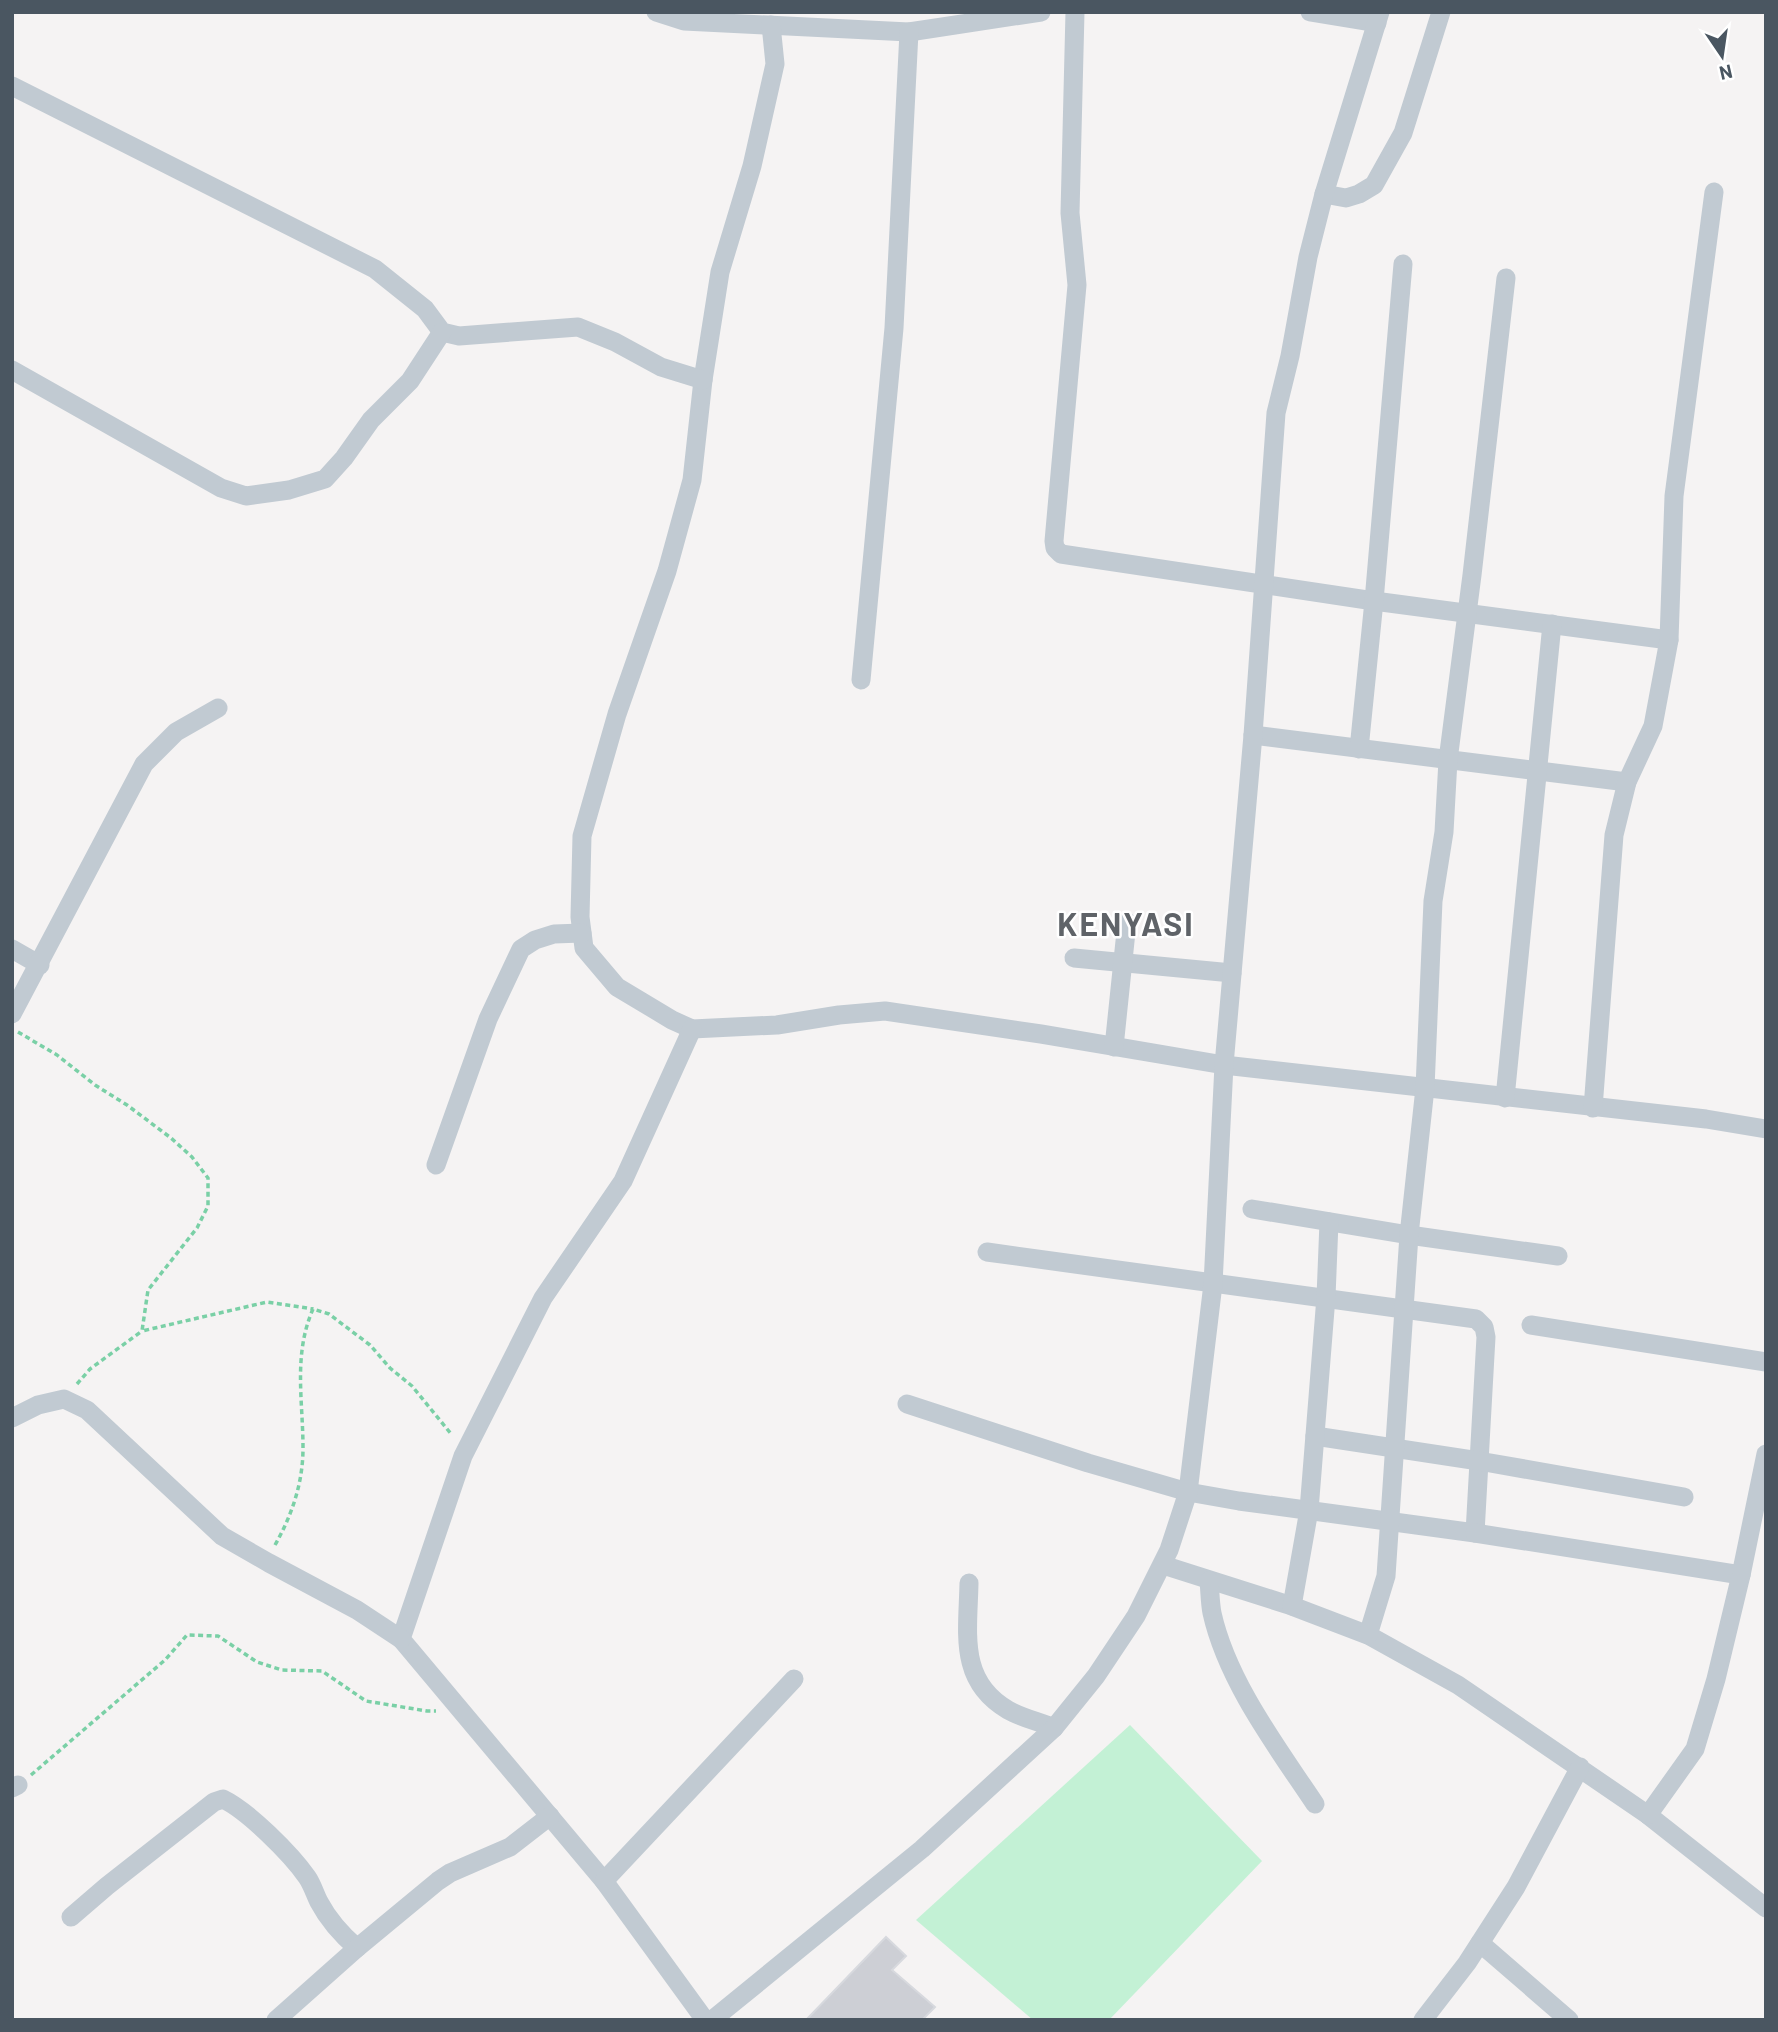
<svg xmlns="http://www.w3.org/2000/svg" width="1778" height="2032" font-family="Barlow,sans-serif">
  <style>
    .green { fill: #c3f1d5 }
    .building { fill: #cdcfd5; stroke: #d7d9de; stroke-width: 2 }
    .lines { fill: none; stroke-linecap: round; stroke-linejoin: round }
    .path { stroke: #7ad0a6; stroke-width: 3.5; stroke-dasharray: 5 3.5; stroke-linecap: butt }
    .minor { stroke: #c1cad2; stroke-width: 19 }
    .labels { text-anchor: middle; stroke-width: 5; stroke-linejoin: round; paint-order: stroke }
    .district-label { font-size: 32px; font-weight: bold; letter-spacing: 2px; fill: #5f6368; stroke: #fff }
  </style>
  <rect width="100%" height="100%" fill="#f5f3f3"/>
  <path class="green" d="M1130,1725L1262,1861L1109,2020H1033L916,1920Z"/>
  <path class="building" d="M886,1937L906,1956L892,1970L935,2007L922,2020H806Z"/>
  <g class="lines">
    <g class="path">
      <path d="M18,1032L57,1055L95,1085L127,1105L171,1138L192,1157L208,1178V1206L197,1228L148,1290L142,1331L267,1302L313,1309"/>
      <path d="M77,1384L90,1369L142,1331"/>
      <path d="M275,1545C292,1515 303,1483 303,1448C303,1400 293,1355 313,1309L329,1314L370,1345L390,1368L412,1386L452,1435"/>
      <path d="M31,1775L165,1660L187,1635L218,1636L257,1662L282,1670L322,1671L366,1701L427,1711H436"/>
    </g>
    <g class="minor">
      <path d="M656,12L684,21L909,32L1041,12"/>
      <path d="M1075,12L1070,213L1077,285L1054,541L1055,548L1061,554L1374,601L1669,640"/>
      <path d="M1310,12L1377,23"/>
      <path d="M771,25L775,64L752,166L720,272L703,380L692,480L667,571L617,714L582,836L580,917L584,948L617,987L672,1020L692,1029L777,1025L839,1015L885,1011L1041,1034L1224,1065L1706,1119L1766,1129"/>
      <path d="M12,86L375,269L425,309L442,332L459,336L578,327L615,342L661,367L703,380"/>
      <path d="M1324,194L1346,198L1359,194L1374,185L1403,133L1441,12"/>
      <path d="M12,370L221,488L246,496L289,490L325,479L344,458L371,420L410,381L442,332"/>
      <path d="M861,680L894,328L909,32"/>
      <path d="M1253,735L1627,782"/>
      <path d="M1359,749L1374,601L1403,264"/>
      <path d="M12,949L40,965"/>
      <path d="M1074,958L1232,973"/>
      <path d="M12,1014L144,764L176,732L218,708"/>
      <path d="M692,1029L623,1181L543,1298L463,1456L401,1639L604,1881L705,2020"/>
      <path d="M1114,1047L1127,922"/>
      <path d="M1505,1098L1552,624"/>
      <path d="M1593,1108L1614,835L1627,782L1653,726L1669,640L1674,496L1714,192"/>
      <path d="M436,1165L488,1019L521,949L535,940L554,934L582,933"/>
      <path d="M1252,1209L1409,1235L1558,1256"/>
      <path d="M1531,1325L1766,1362"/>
      <path d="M907,1404L1088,1463L1188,1492L1239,1501L1475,1533L1486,1337L1484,1327L1476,1319L987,1252"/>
      <path d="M12,1418L38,1405L64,1399L87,1410L222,1536L269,1563L357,1610L401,1639"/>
      <path d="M1315,1436L1479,1461L1684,1497"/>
      <path d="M1475,1533L1741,1575"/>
      <path d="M1163,1565L1292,1606L1368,1635L1458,1685L1648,1815L1766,1908"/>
      <path d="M1209,1581C1210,1591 1210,1603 1212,1613C1227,1681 1277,1747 1315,1804"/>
      <path d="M969,1583C968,1633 958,1681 1008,1710C1022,1718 1040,1722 1054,1728"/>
      <path d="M1292,1606L1309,1510L1326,1297L1329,1222"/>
      <path d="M1368,1635L1386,1576L1409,1235L1425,1088L1433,901L1444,832L1448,760L1472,575L1506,278"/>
      <path d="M12,1788L18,1785"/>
      <path d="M1648,1815L1695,1749L1716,1679L1741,1575L1766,1454"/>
      <path d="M604,1881L794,1679"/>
      <path d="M71,1917L107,1886L214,1802L223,1799C248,1811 291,1854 307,1877C312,1884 315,1894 319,1902C328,1919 342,1935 357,1948"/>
      <path d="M1480,1943L1569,2020"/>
      <path d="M276,2020L357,1948L438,1881L450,1873L510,1847L550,1816"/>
      <path d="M712,2020L922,1849L1054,1728L1096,1676L1136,1616L1169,1550L1188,1492L1213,1284L1224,1065L1253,735L1276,413L1290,356L1308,257L1324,194L1380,12"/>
      <path d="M1423,2020L1467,1963L1516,1887L1580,1767"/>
    </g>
  </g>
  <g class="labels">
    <g class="district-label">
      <text x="1126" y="936">KENYASI</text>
    </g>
  </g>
  <rect width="1778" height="2032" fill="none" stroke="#4a5661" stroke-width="28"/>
  <g transform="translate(1722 56) rotate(167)" stroke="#ffffff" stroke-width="5" paint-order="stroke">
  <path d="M0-5L12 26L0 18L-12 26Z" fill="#4a5661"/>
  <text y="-10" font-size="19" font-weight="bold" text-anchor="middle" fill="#4a5661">N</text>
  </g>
</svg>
